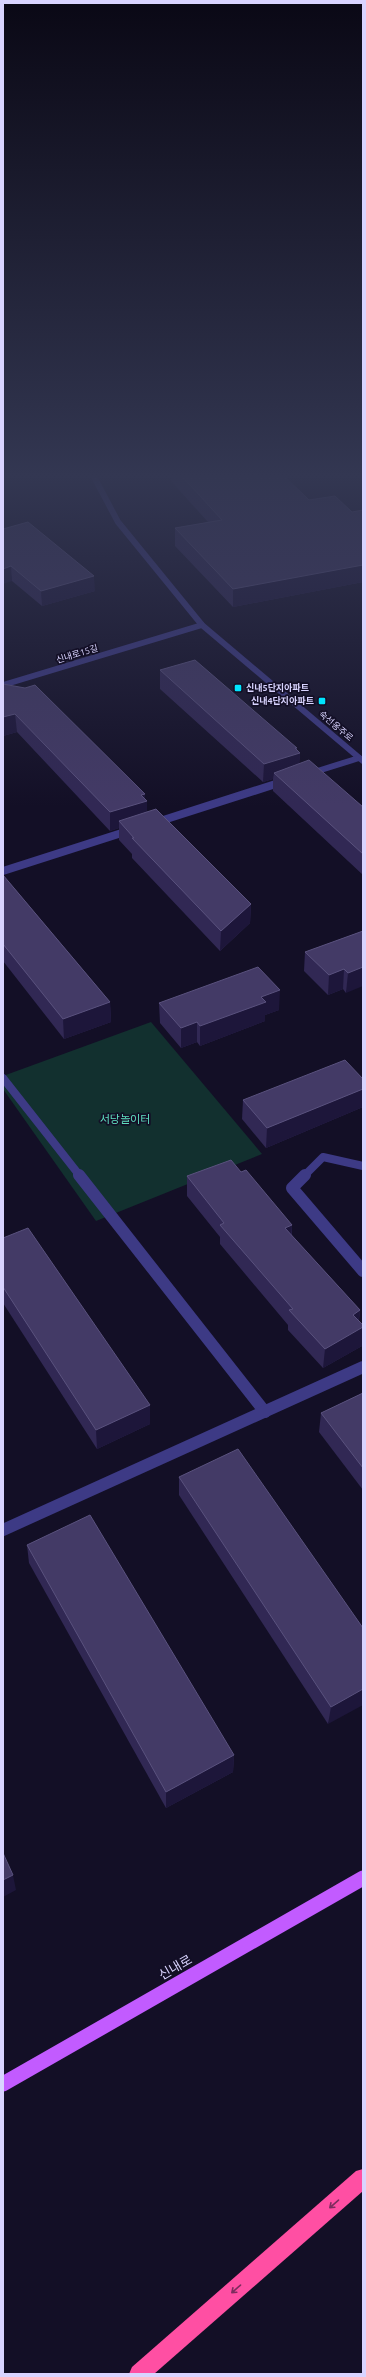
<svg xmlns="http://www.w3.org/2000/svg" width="366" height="2377" font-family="Ubuntu,'Noto Sans KR',sans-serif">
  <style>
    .green { fill: #12302f }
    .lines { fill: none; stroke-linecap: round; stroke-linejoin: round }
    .minor-far2 { stroke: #3d3a85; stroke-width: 6 }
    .minor-far1 { stroke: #3d3a85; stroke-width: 8 }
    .minor { stroke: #3d3a85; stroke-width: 12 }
    .major { stroke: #c25bff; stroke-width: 15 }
    .highway { fill: #ff4fa3; fill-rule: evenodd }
    .wall { fill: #312854 }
    .shaded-wall { fill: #1d163a }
    .building { fill: #433a66; stroke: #5a527e }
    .oneway { stroke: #7d2c5e }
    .poi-dot { fill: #00e5ff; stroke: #130f26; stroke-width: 1.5 }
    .labels { text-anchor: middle; stroke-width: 3.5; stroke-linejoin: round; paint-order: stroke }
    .far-street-label { font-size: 9px; fill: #d9d4ff; stroke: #130f26 }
    .far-poi-label { font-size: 9px; font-weight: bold; fill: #d9d4ff; stroke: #130f26; text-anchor: start }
    .park-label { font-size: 11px; fill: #5fe0c0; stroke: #130f26 }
    .near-street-label { font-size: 13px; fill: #d9d4ff; stroke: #130f26 }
  </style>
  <rect width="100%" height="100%" fill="#130f26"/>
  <path class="green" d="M151,1022L262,1154L96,1221L3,1089V1076Z"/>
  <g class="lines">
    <g class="minor-far2">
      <path d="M92,473L118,522L202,625L363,761"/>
      <path d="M3,685L202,625"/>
      <path d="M308,774L359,758"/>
    </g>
    <g class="minor-far1">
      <path d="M154,823L285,781"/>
      <path d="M3,871L131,830"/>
      <path d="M3,1078L80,1176"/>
      <path d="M304,1176L323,1157L363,1166"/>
    </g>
    <g class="minor">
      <path d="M79,1175L265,1412"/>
      <path d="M305,1175L292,1188L363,1271"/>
      <path d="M3,1530L363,1367"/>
    </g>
    <path class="major" d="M3,2084L363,1878"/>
    <path class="highway" d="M363,2169V2191L154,2374H129L132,2367L356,2171Z"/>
  </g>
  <g class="wall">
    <path d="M166,473H281L309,500L352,512L363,510V582L233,607L175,546V528L208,522L171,481V478Z"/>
    <path d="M3,529L95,591L42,606L12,581Z"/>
    <path d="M160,670L297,750L300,753L299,764L363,807V875L273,791V779L263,782L160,689Z"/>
    <path d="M3,684L145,794V799L147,801V812L251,904L250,923L220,951L132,858V854L119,840V828L110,831L17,732L3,736Z"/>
    <path d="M3,875L110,1002L111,1022L64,1039L3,961Z"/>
    <path d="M363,931L346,993L343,989L328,995L304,971L305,952Z"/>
    <path d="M159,1003L279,1010L265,1015V1021L200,1046L197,1042L181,1048L160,1023Z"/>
    <path d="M363,1079V1107L266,1148L242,1119L243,1100Z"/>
    <path d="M241,1172L292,1225V1236L360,1310L359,1321L362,1346L323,1368L288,1330V1325L220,1244V1237L187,1196V1176Z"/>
    <path d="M3,1238L150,1405V1424L97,1449L3,1303Z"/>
    <path d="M363,1393V1490L319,1432L321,1413Z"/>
    <path d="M179,1477L363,1628L328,1724L179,1495Z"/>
    <path d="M27,1545L234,1755L233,1772L166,1808L29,1563Z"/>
  </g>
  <g class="shaded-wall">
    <path d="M363,565V582L233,607V589Z"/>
    <path d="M11,566L12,581L3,584V569Z"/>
    <path d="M94,576L95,591L42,606L41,591Z"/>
    <path d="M15,714L17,732L3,736V717Z"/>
    <path d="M295,748H297L296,754L300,753L299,771L274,773L273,779L263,782L264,764Z"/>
    <path d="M145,794V801H147V819L119,821V828L110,831V812L141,795Z"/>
    <path d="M251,904L250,923L220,951L221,931Z"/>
    <path d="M363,967V986L346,993L348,973Z"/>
    <path d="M344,969L343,989L328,995L329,975Z"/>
    <path d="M280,990L279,1010L265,1015V1021L200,1046V1026L261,997Z"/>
    <path d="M110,1002L111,1022L64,1039L63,1019Z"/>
    <path d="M197,1022V1042L181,1048V1028Z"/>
    <path d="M363,1089V1107L266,1148L267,1128Z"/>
    <path d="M292,1225L291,1245L285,1228Z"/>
    <path d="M360,1310L357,1330L363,1327V1335L362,1346L323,1368L325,1349L353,1315Z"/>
    <path d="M150,1405V1424L97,1449L96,1430Z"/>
    <path d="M363,1689V1705L328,1724L331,1707Z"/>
    <path d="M234,1755L233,1772L166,1808V1792Z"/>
    <path d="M13,1875L16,1890L3,1897V1880Z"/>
  </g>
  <g class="building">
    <path d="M179,473H281L309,500L335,496L352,512L363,510V565L233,589L175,528L222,520Z"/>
    <path d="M28,522L94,576L41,591L11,566L3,569V529Z"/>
    <path d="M195,660L297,748H295L300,753L264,764L160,670Z"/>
    <path d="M3,684L25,688L35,685L145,794L141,795L147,801L110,812L15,714L3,717Z"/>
    <path d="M309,760L363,807V854L274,773Z"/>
    <path d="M156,809L251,904L221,931L132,838H134L119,821Z"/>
    <path d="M3,875L110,1002L63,1019L3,944Z"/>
    <path d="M363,931V967L348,973L344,969L329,975L305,952Z"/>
    <path d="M258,967L280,990L261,997L266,1002L200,1026L197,1022L181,1028L159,1003Z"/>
    <path d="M345,1060L363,1079V1089L267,1128L243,1100Z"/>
    <path d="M231,1160L241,1172L246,1170L292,1225L285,1228L360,1310L353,1315L363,1325V1327L325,1349L289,1310L293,1309L220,1225L224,1223L187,1176Z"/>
    <path d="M28,1228L150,1405L96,1430L3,1287V1238Z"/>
    <path d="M363,1393V1468L321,1413Z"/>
    <path d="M238,1449L363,1628V1689L331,1707L179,1477Z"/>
    <path d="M90,1515L234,1755L166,1792L27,1545Z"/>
    <path d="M3,1853L13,1875L3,1880Z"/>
  </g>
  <defs><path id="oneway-shaft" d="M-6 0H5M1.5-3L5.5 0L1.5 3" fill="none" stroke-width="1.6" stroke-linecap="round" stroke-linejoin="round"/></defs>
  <g class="oneway">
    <use href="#oneway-shaft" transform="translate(334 2204) rotate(139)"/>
    <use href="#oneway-shaft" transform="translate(236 2289) rotate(139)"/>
  </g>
  <linearGradient id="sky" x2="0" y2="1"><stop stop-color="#0a0815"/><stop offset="0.59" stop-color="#333752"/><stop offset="1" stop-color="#333752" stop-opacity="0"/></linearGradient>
  <rect width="366" height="806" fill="url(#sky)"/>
  <g class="poi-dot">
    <rect x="234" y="684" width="8" height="8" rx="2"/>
    <rect x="318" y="697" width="8" height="8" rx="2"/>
  </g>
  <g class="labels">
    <g class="far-street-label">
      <text transform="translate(77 654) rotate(-17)" y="3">신내로15길</text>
      <text transform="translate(336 726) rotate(40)" y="3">숙선옹주로</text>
    </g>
    <g class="far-poi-label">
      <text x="246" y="691">신내5단지아파트</text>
      <text x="314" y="704" text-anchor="end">신내4단지아파트</text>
    </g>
    <g class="park-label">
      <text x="125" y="1123">서당놀이터</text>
    </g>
    <g class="near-street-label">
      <text transform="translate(175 1967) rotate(-30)" y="5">신내로</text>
    </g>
  </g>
  <rect width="366" height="2377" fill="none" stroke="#d9d4ff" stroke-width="8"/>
</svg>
